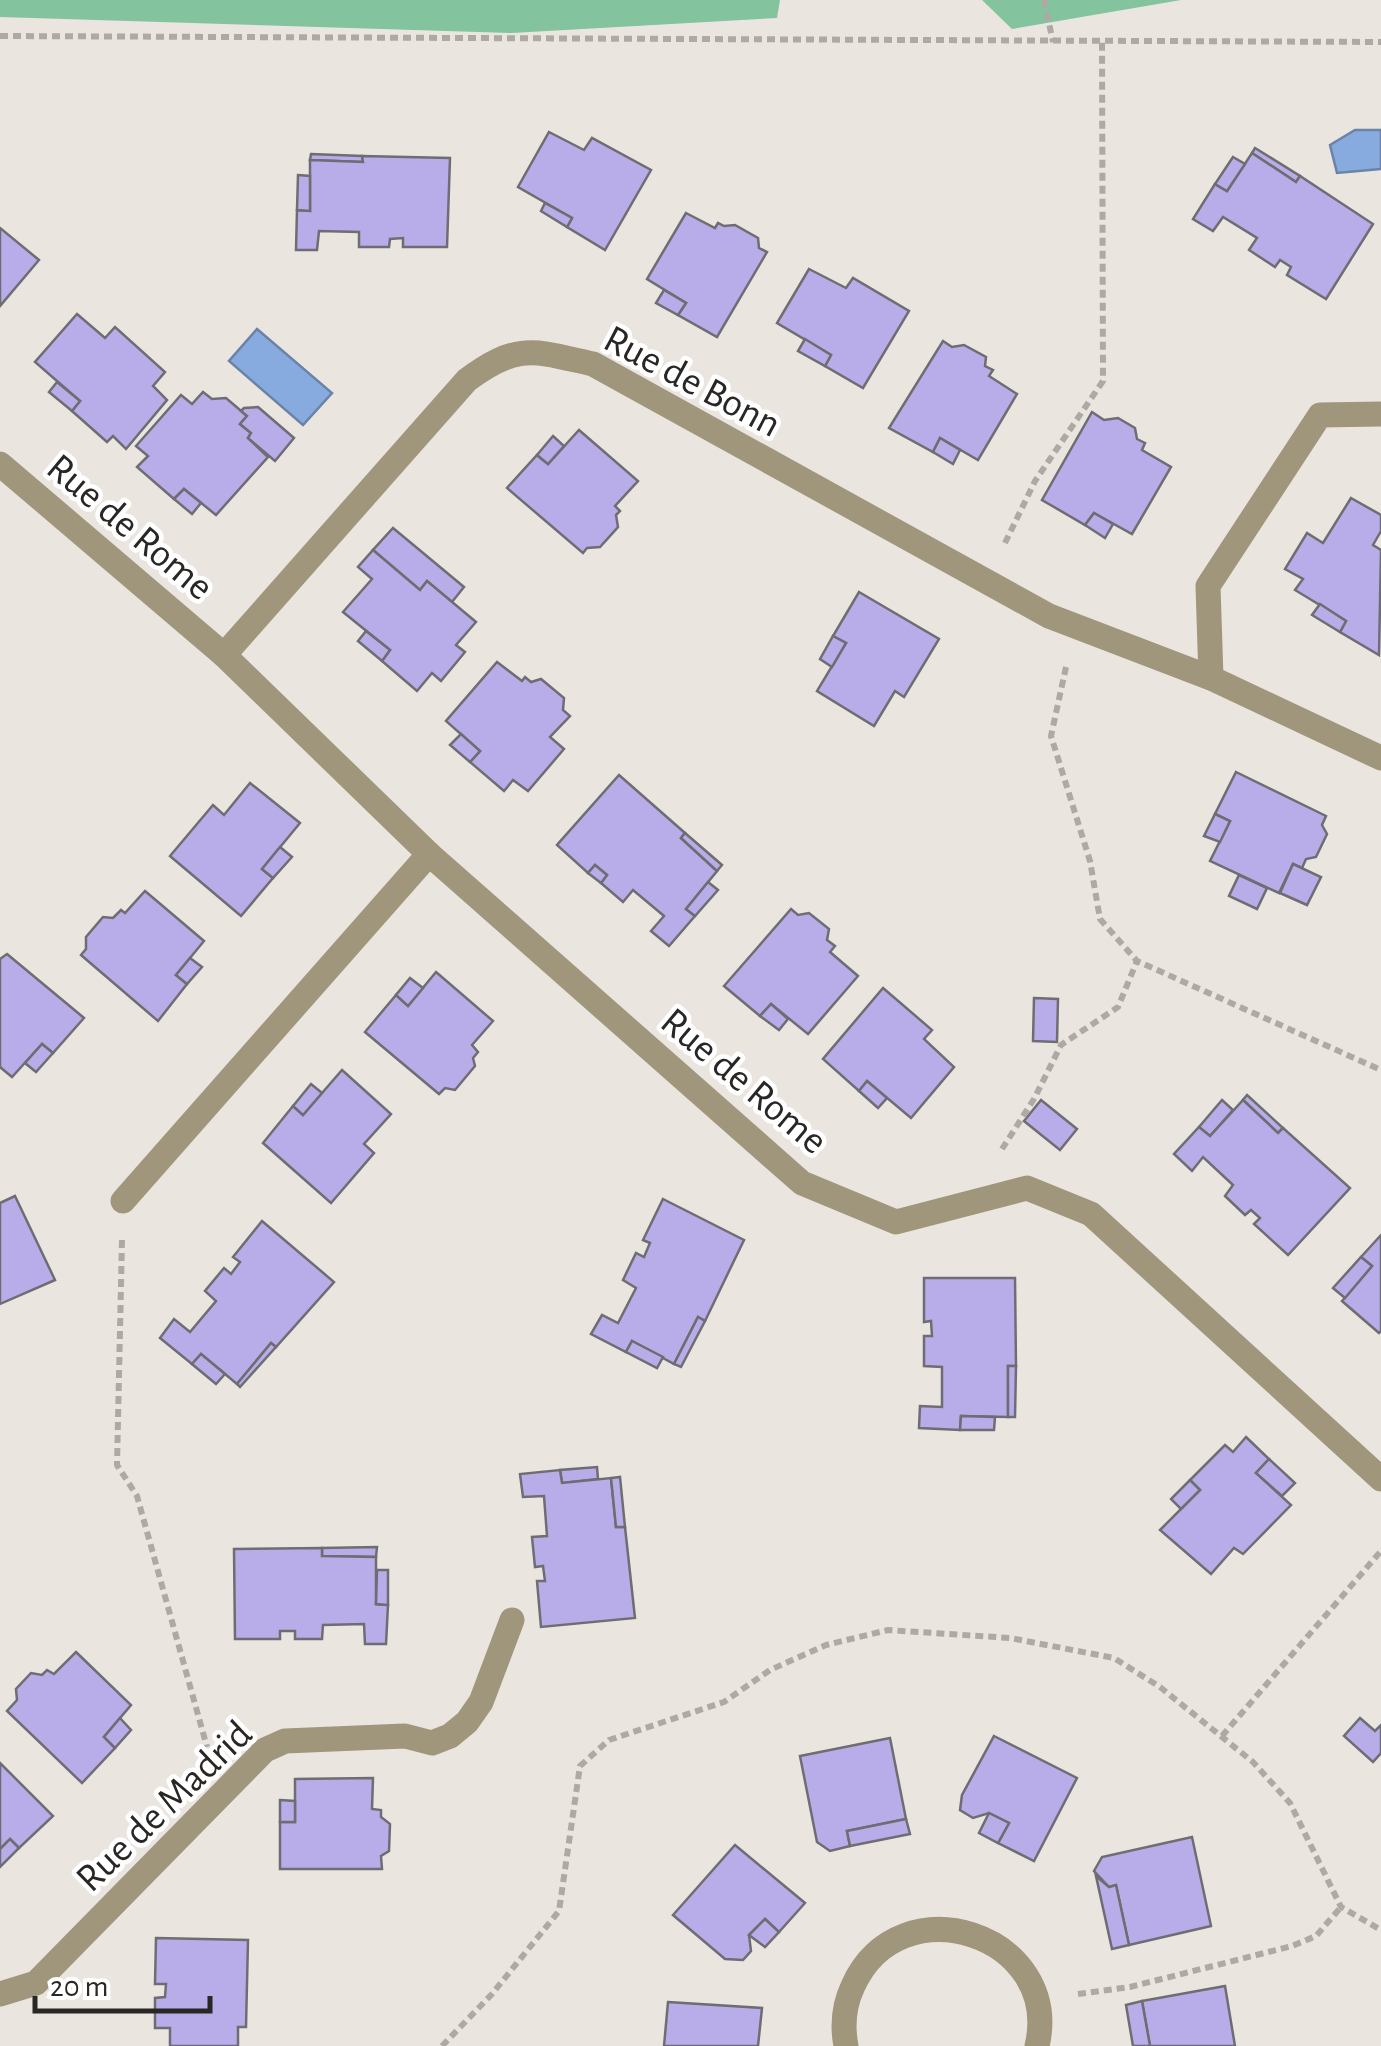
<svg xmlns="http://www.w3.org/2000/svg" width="1381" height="2046" font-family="'Alegreya Sans',sans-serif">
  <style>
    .forest { fill: #83c39d }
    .water { fill: #87aadf; stroke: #6b83a7; stroke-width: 2.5 }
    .building { fill: #b9ade9; stroke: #6e6d73; stroke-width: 2.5 }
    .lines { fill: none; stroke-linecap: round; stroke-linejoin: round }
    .path { stroke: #aea9a5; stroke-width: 6; stroke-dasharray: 8 5; stroke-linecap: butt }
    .street { stroke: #a0967c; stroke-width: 25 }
    .labels { text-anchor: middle; stroke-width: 9; stroke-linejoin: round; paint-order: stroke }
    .street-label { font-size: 40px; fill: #292725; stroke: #fff }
  </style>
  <rect width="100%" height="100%" fill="#ebe5e0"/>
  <g class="forest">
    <path d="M0,0H780L777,18L512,33L0,17Z"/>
    <path d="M982,0H1181L1012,29Z"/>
  </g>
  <g class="water">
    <path d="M1355,130H1381V169L1337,173L1330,145Z"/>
    <path d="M257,329L332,393L303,425L229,361Z"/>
  </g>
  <g class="building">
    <path d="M549,132L584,150L592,138L651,170L605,250L567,227L572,218L518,187Z"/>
    <path d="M1255,148L1300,176L1296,182L1252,153Z"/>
    <path d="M1252,153L1296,182L1300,176L1373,224L1326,299L1287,275L1291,267L1280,260L1275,267L1249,250L1257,238L1223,217L1213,231L1193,219L1215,184L1227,191Z"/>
    <path d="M311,154L362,156L363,162L310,160Z"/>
    <path d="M362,156L450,158L447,247H403V238L390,239L389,247H359V232L319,231L317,250H296L297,210L310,211V160L363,162Z"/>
    <path d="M1233,157L1245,164L1227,191L1215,184Z"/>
    <path d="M298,175L310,176V211L297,210Z"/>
    <path d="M545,203L572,218L567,227L541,211Z"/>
    <path d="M686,213L715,228L718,223L724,226L735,225L758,238L759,248L767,252L717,337L678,315L686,303L647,279Z"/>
    <path d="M0,228L39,260L0,306Z"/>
    <path d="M809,269L846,288L853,278L909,311L863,388L825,366L831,355L777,323Z"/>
    <path d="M664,290L686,303L678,315L656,303Z"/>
    <path d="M77,314L105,338L115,327L165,372L153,386L167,400L126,449L113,436L107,442L72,411L80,401L35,362Z"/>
    <path d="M805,339L831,355L825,366L798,351Z"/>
    <path d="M943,341L952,347L964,345L986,357L985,366L993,370L989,376L1017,394L978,460L940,438L933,452L889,428Z"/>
    <path d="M57,382L80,401L72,411L49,392Z"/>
    <path d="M203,392L212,399L226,398L247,416L240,424L251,433L248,438L268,457L216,515L184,489L174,499L137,467L148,456L136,446L181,395L192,404Z"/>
    <path d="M258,407L294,438L275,461L248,438L251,433L240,424L247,416L241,411L244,408Z"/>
    <path d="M1092,412L1104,420L1118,418L1135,428L1137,439L1145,443L1142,450L1171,467L1132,534L1094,513L1085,525L1042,500Z"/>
    <path d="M579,430L638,481L615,506L620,511L616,515L618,527L600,547L587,548L583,553L507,488L537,455L548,464Z"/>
    <path d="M553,436L564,446L548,464L537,455Z"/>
    <path d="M940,438L960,450L953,464L933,452Z"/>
    <path d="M184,489L201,503L192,514L174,499Z"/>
    <path d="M1351,498L1381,515V531L1373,545L1381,550L1379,655L1340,632L1346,621L1295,590L1303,579L1285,569L1307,533L1323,543Z"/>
    <path d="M1094,513L1113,524L1105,538L1085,525Z"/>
    <path d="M393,528L464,587L452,602L427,581L420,590L373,550Z"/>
    <path d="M373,550L420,590L427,581L476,622L456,645L465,652L441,681L432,673L417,691L382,661L390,650L343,612L372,579L358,567Z"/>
    <path d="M859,592L939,639L904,697L895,691L874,726L817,691L846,643L833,636Z"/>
    <path d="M1320,604L1346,621L1340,632L1312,615Z"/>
    <path d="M366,631L390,650L382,661L358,641Z"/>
    <path d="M833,636L846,643L832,667L820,659Z"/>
    <path d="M497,662L522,681L525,677L531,682L541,679L564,698L563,710L570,716L550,737L564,749L528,791L513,780L504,791L470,762L480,751L446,721Z"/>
    <path d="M461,734L480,751L470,762L450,745Z"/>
    <path d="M1236,772L1326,816L1322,825L1327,834L1316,857L1306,859L1302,868L1293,864L1279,893L1210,861L1230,821L1215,814Z"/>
    <path d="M619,775L685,833L681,838L717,871L686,909L695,916L669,946L651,931L664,916L633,890L623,902L601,883L607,875L595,865L588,873L557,845Z"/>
    <path d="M250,783L300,823L262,869L273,878L241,916L170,856L213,805L224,815Z"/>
    <path d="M1215,814L1230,821L1220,842L1204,836Z"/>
    <path d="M685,833L722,865L717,871L681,838Z"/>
    <path d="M280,847L292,857L273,878L262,869Z"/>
    <path d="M1293,864L1321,877L1307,905L1280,893Z"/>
    <path d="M595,865L607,875L601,883L588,873Z"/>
    <path d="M1239,875L1267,888L1257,909L1229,896Z"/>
    <path d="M708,882L718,890L695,916L686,909Z"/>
    <path d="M145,891L204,941L176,975L187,984L158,1021L81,955L86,949V937L103,917L113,918L121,910L125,913Z"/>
    <path d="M791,909L798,915L809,913L829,929L827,940L835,946L830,952L858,976L808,1034L771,1004L760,1016L724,986Z"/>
    <path d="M7,954L84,1018L53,1053L42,1044L12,1077L0,1067V959Z"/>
    <path d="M190,958L202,967L187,984L176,975Z"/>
    <path d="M436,972L493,1021L472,1045L478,1052L473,1058L475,1066L455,1090L445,1088L439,1094L365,1032L396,995L408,1006Z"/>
    <path d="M410,978L423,988L408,1006L396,995Z"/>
    <path d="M883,988L932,1030L924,1039L954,1067L911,1118L867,1081L859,1091L823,1059Z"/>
    <path d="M1034,998L1058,999L1057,1042L1033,1041Z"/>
    <path d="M771,1004L788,1019L779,1030L760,1016Z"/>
    <path d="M42,1044L53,1053L36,1072L25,1063Z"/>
    <path d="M342,1070L391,1114L364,1144L374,1153L331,1203L263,1143L293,1106L303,1115Z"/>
    <path d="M867,1081L887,1098L878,1108L859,1091Z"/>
    <path d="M311,1084L322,1093L303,1115L293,1106Z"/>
    <path d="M1247,1095L1283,1128L1278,1133L1243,1100Z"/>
    <path d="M1041,1100L1077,1129L1060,1150L1024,1121Z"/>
    <path d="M1222,1100L1233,1110L1210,1136L1199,1127Z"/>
    <path d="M1243,1100L1278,1133L1283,1128L1350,1188L1288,1255L1254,1224L1260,1218L1251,1210L1245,1215L1225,1196L1233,1185L1203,1157L1192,1171L1174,1154L1199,1127L1210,1136Z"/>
    <path d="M15,1196L55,1280L0,1304V1203Z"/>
    <path d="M663,1199L744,1240L705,1321L698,1317L674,1364L632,1341L626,1352L591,1334L602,1315L618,1323L636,1288L623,1280L636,1253L644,1257L650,1243L643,1240Z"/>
    <path d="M262,1221L334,1282L276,1347L271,1343L237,1384L201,1354L192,1364L160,1338L174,1319L190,1332L216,1301L205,1291L224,1268L231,1274L240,1262L233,1257Z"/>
    <path d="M1381,1235V1331L1379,1333L1342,1301L1372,1266L1361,1257Z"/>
    <path d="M1361,1257L1372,1266L1345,1298L1333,1288Z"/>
    <path d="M924,1278H1015L1016,1366H1008V1417L961,1416L960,1430L919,1428L920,1406L942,1407V1367L924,1366V1336H932L931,1321L924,1322Z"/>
    <path d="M698,1317L705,1321L681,1367L674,1364Z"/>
    <path d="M632,1341L663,1357L657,1368L626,1352Z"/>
    <path d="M271,1343L276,1347L240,1387L237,1384Z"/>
    <path d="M201,1354L225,1374L216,1384L192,1364Z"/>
    <path d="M1008,1366H1016L1015,1417H1008Z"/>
    <path d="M961,1416L995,1417L994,1430H960Z"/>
    <path d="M1246,1437L1269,1459L1256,1473L1291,1505L1243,1554L1234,1548L1211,1574L1160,1530L1200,1490L1190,1480L1225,1445L1233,1452Z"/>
    <path d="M1269,1459L1295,1483L1282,1496L1256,1473Z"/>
    <path d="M597,1467L598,1479L562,1483L560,1470Z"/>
    <path d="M560,1470L562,1483L611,1478L616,1527H625L635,1618L541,1627L537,1581H545L543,1566L535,1567L532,1537L547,1536L544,1496L523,1497L520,1474Z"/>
    <path d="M620,1477L625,1527H616L611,1478Z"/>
    <path d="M1190,1480L1200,1490L1181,1509L1171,1499Z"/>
    <path d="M377,1547L376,1557L322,1556V1548Z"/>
    <path d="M322,1548V1556L376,1557V1604L388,1605L386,1644H365L364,1624L323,1625L322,1639H295V1631H280V1639H235L234,1549Z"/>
    <path d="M377,1570H388V1605L376,1604Z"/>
    <path d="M76,1652L131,1705L104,1737L115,1748L82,1783L7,1711L17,1700L16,1689L31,1673L42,1675L47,1670L54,1674Z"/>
    <path d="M120,1718L131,1730L115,1748L104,1737Z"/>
    <path d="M1360,1718L1375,1731L1381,1725V1753L1373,1762L1344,1736Z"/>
    <path d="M994,1736L1077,1778L1034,1861L998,1843L1009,1823L989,1813L973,1818L960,1810L962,1795Z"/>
    <path d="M890,1738L906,1819L847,1831L850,1846L830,1851L817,1842L800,1756Z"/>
    <path d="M0,1763L53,1816L19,1848L10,1839L0,1849Z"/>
    <path d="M373,1778L372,1809L381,1810V1817L390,1824L389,1851L381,1856L382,1869H280V1822H295V1779Z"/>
    <path d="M280,1800L295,1801V1822H280Z"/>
    <path d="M989,1813L1009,1823L998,1843L979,1833Z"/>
    <path d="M906,1819L910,1834L850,1846L847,1831Z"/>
    <path d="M1192,1837L1211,1926L1129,1945L1116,1885L1109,1887L1094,1871L1102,1857Z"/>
    <path d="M10,1839L19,1848L0,1867V1849Z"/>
    <path d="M735,1845L805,1903L779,1932L765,1919L749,1935L751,1951L743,1960L725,1959L673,1915Z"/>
    <path d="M1096,1876L1109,1887L1116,1885L1129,1945L1112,1949Z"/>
    <path d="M765,1919L779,1932L765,1947L749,1935Z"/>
    <path d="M156,1938L248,1940L246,2027H238V2046H170V2028H155V1998L165,1997L166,1984H155Z"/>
    <path d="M1225,1986L1235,2046H1150L1142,2001Z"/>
    <path d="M1142,2001L1150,2046H1133L1126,2005Z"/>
    <path d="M668,2002L762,2008L758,2046H664Z"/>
  </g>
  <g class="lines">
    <g class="path">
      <path d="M1044,0L1053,42"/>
      <path d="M0,36L1381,42"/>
      <path d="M1005,543L1035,481L1103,381L1102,42"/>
      <path d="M1066,667L1051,736L1090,861L1100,919L1137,961L1381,1070"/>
      <path d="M1002,1149L1034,1099L1061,1045L1118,1007L1137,961"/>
      <path d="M122,1240L117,1465L137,1496L207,1747"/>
      <path d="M1222,1736L1381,1551"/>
      <path d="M1078,1994L1130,1987L1292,1946L1316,1936L1341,1907"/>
      <path d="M442,2046L492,1994L559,1911L580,1766L609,1740L724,1702L770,1670L826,1645L888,1630L1010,1638L1114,1658L1160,1687L1253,1762L1290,1803L1341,1907L1381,1930"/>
    </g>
    <g class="street">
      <path d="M0,464L224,655L429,854L802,1183L896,1222L1027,1188L1091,1214L1381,1479"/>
      <path d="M224,655L467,380C518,342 534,351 593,364L1049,616L1211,678L1381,758"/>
      <path d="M1211,678L1208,586L1320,415L1381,414"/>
      <path d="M123,1201L429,854"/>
      <path d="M0,1994L36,1983L265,1750L285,1741L405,1736L432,1743L450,1736L467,1722L481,1702L512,1620"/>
      <path d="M846,2046C842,2025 844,2005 853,1986C900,1881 1063,1935 1037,2046"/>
    </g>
  </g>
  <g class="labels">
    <g class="street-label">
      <text transform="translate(693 380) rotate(28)" y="14">Rue de Bonn</text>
      <text transform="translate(131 526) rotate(40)" y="14">Rue de Rome</text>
      <text transform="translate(745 1080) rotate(40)" y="14">Rue de Rome</text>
      <text transform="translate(163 1805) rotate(-44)" y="14">Rue de Madrid</text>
    </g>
  </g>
  <path d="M35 1996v15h175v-15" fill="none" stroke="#292725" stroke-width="5"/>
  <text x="50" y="1996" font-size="30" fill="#292725" stroke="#ffffff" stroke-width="8" paint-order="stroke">20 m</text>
</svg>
